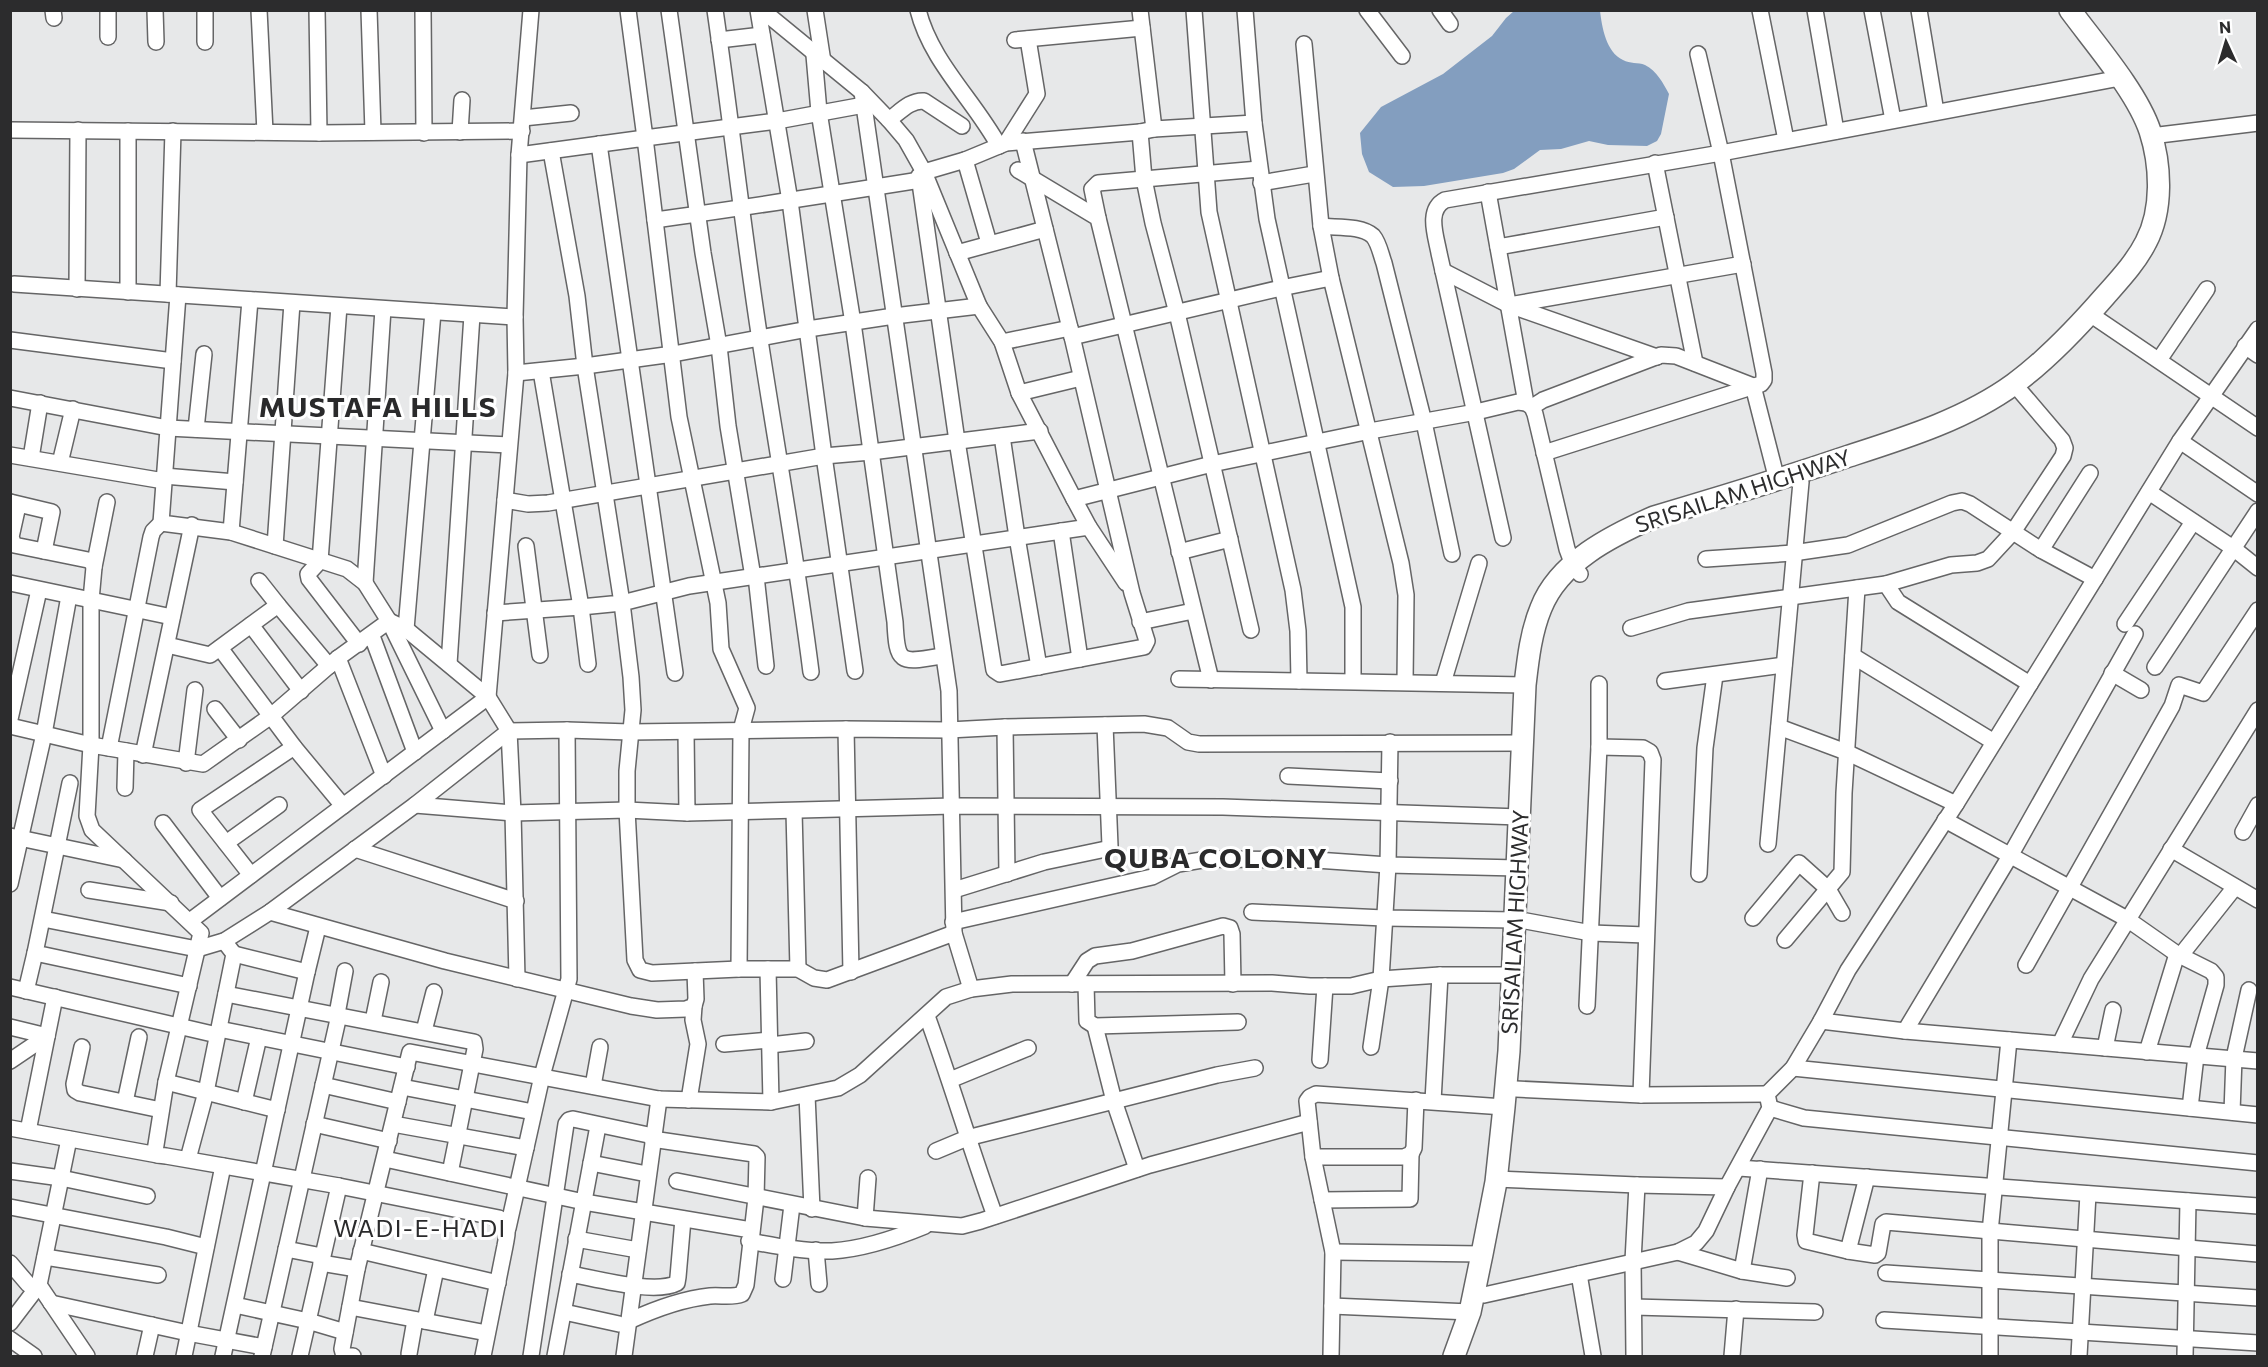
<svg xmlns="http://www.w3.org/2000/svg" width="2268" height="1367" font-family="Commissioner,sans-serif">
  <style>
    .water { fill: #839ebf }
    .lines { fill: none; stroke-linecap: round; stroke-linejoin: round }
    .minor-casing { stroke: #656566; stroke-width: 18 }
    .highway-casing { stroke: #656566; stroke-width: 24 }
    .minor { stroke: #fff; stroke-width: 15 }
    .highway { stroke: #fff; stroke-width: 21 }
    .labels { text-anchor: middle; stroke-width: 6; stroke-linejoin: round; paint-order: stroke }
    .street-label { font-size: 22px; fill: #2c2c2d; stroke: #fff }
    .neighbourhood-label { font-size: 24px; letter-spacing: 1.5px; fill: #2a2a2b; stroke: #fff }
    .district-label { font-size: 28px; font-weight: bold; letter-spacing: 1.5px; fill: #2a2a2b; stroke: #fff }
  </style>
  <rect width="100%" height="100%" fill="#e7e8e9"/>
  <path class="water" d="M1514,11H1600C1602,27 1606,52 1623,60C1630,64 1638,62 1645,65C1657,71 1663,83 1669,94L1661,134L1657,141L1647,146L1608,145L1589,141L1561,149L1540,150L1514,169L1503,173L1424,186L1393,187L1369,172L1362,154L1360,133L1381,107L1443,74L1492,36L1506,18Z"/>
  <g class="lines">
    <defs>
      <g id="minor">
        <path d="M53,10L54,18"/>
        <path d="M108,10V37"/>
        <path d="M155,10L156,42"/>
        <path d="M205,10V42"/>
        <path d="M259,10L265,132"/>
        <path d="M317,10L319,133"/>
        <path d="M369,10L373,132"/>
        <path d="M423,10L424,133"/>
        <path d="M628,10L645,138L777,121L864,105"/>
        <path d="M669,10L703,253L719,346L728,426L753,577"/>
        <path d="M715,10C731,120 743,230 760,340C777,451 797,561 811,672"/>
        <path d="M758,10L790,201L824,456L855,671"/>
        <path d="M762,10L862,92L889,120L906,140L924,172L979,306L1002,342L1019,393L1074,499L1212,464L1370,431L1476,412L1518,402L1526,403L1532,407L1535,414L1567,549L1573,565L1580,574"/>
        <path d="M815,10L823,62"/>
        <path d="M918,10C931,62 974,100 999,146"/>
        <path d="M1140,10L1154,129"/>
        <path d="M1194,10L1209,212L1293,590L1298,631L1299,681"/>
        <path d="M1245,10L1254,123L1267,219L1353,607V681"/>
        <path d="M1367,10L1402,56"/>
        <path d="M1440,10L1450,24"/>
        <path d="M1760,10L1786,140"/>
        <path d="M1815,10L1836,131"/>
        <path d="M1872,10L1893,120"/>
        <path d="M1919,10L1936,112"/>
        <path d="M719,40L762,35"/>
        <path d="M1015,40L1142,28"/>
        <path d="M1304,44L1321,226L1331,278L1401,563L1406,595L1405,682"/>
        <path d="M814,55L819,112L853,323L895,622C897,665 900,663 942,656"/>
        <path d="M862,92L949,691L954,933L971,989"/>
        <path d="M523,118L571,113"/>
        <path d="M889,120C900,112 910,100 924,101L962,126"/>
        <path d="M10,130L319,133L522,131"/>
        <path d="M460,132L462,100"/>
        <path d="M1140,132L1144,179L1153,223L1177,313L1251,630"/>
        <path d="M2151,136L2258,123"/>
        <path d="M1006,143L1037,94L1028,39"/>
        <path d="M599,144L675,673"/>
        <path d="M519,155L645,138L679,417L718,603L721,649L747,708L741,730L739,969"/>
        <path d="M965,160L989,243"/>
        <path d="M1655,163L1695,363"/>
        <path d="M1018,170L1098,218L1211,680"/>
        <path d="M924,172L965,160L1006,143L1140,132L1154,129L1254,123"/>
        <path d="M919,176L957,441L994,670L1000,674L1144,647L1147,641L1132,593L1070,328L1023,141"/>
        <path d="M1261,183L1314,174"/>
        <path d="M1488,192L1526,403"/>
        <path d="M1098,218L1092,189L1098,183L1259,169"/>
        <path d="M655,220C743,208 832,194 920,180"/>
        <path d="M1321,226C1335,228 1361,225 1373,236C1379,243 1381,255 1384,263L1424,422L1452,554"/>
        <path d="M1498,247L1666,217"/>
        <path d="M957,253L1045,229"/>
        <path d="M1443,271L1509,305L1657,357"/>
        <path d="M14,284L515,317"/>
        <path d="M77,289L78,130"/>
        <path d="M128,292V131"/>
        <path d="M168,294L173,131"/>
        <path d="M178,295L161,523L231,532L347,569L365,583L389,621L443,731"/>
        <path d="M1509,305L1743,264"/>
        <path d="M339,306L320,561L308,574L309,579L359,644"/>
        <path d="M2090,314L2258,428"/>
        <path d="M1072,337L1281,288L1331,278"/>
        <path d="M10,340L173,361"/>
        <path d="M1002,342L1070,328"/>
        <path d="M2245,346L2258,355"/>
        <path d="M2159,360L2207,289"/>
        <path d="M541,371L581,607L622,603L585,366L577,296L551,151"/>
        <path d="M516,373L585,366L673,354L808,329L894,316L979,306"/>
        <path d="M1019,393L1081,378"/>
        <path d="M10,398L168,428L509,445"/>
        <path d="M1532,407L1543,400L1661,355L1676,356L1753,386L1777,480"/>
        <path d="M196,429L204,354"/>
        <path d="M1002,436L1017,537L1039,667"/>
        <path d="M2180,441L2258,494"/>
        <path d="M1544,453L1761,384L1764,380V373L1721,153L1698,54"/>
        <path d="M10,455L164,481"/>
        <path d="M31,458L40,403"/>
        <path d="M60,463L73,409"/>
        <path d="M164,476L235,482"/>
        <path d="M2149,492L2233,548L2258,568"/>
        <path d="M1074,499L1089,527L1126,583"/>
        <path d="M505,500L528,504L548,503L824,456L871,452L1040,431"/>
        <path d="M10,502L17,510L11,537L14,545L88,560L92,562L94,567L91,600V745L87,816L92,830L201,933L166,1082L155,1151L158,1155L166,1156L339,1186L499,1218C511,1225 507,1234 505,1246L483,1356"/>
        <path d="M10,502L52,512L44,551"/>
        <path d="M1061,531L1080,659"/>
        <path d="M231,532L250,300"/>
        <path d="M1503,538L1439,253C1436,236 1426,210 1445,200L1721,153L2120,78"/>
        <path d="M275,546L292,303"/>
        <path d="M526,546L540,655"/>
        <path d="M2041,550L2090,473"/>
        <path d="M1179,552L1230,539"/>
        <path d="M1706,559L1793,553L1848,545L1952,503L1962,501L1970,504L2041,550L2095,579"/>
        <path d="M94,567L107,502"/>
        <path d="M756,576L766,666"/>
        <path d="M259,581L278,605"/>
        <path d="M10,583L172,617"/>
        <path d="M365,583L383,309"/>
        <path d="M1886,584L1898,602L2030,684"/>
        <path d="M495,613L581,607L588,664"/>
        <path d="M1140,622L1193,611"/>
        <path d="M2125,624L2193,522"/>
        <path d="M251,625L301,691"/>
        <path d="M1631,628L1688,611L1886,584L1951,565L1977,563L1988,559L2013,532L2063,456L2065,448L2062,440L2021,392"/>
        <path d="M406,629L433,312"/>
        <path d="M372,636L415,752"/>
        <path d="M167,645L210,655L278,605L329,666"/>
        <path d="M220,648L294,747L343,806"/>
        <path d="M1853,656L1994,742"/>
        <path d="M338,658L384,776"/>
        <path d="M449,664L472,315"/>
        <path d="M2155,667L2258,511"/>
        <path d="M2112,673L2141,690"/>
        <path d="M1179,679L1525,685"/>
        <path d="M1665,681L1784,665"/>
        <path d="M1443,683L1479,563"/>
        <path d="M215,709L239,740"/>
        <path d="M10,719L39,590"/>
        <path d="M10,726L91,745L203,764L271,716L338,658L389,621L406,629L488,697L509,731L513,813L517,979"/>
        <path d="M1005,727L1007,874"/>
        <path d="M1779,727L1846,752L1956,804"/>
        <path d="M846,729L851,972"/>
        <path d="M686,732L687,813L953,806L1223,807L1520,817"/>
        <path d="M1599,747L1643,748L1650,752L1653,760L1641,1095"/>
        <path d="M109,748L151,537L153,531L161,523"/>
        <path d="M143,755L192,525"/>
        <path d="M186,763L195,690"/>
        <path d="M1288,776L1390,781"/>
        <path d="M70,783L35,953L189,986"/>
        <path d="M125,788L126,751"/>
        <path d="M415,805L513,813L627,810L687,813"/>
        <path d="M794,811L798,969"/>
        <path d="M1945,820L2127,919L2177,954L2211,971L2216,977V985L2196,1056L2190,1108"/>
        <path d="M163,823L220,898"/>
        <path d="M2243,832L2258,805"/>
        <path d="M10,836L124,860"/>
        <path d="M226,843L279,805"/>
        <path d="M1768,844L1801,482"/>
        <path d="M355,849L516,901"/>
        <path d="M2171,849L2258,900"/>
        <path d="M1699,874L1705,748L1715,675"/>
        <path d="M251,875L200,810L294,747"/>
        <path d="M10,884L44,734L69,596"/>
        <path d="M89,890L171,903"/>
        <path d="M954,890L1044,862L1106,849L1110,846L1105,725"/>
        <path d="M270,912L445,961L631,1006L657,1010L686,1009L694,1006L696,999L695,971"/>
        <path d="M1252,912L1384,918L1515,920"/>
        <path d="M1753,918L1799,863L1828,889L1842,913"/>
        <path d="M43,919L197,949L224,941L270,912L415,805L509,731L567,730L630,732L846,729L949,730L1005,727L1144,724L1168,728L1188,742L1199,744L1523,743"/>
        <path d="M190,921L488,697L516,373L515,317L519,155L531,10"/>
        <path d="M1526,921L1591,933L1646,935"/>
        <path d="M953,922L1152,877L1178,864L1208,859L1316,860L1388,865L1518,868"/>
        <path d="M954,933L827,980L814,978L798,969H739L652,973L640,970L635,960L627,810V771L633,710L631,677L622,603L689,586L1089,527"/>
        <path d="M1785,940L1842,872L1844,793L1857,588"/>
        <path d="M234,954L307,972"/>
        <path d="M2181,955L2235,887"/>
        <path d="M2026,965L2172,706L2179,685L2203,693L2258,610"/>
        <path d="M768,969L771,1102"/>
        <path d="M1072,984L1087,961L1095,956L1132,951L1223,926L1230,928L1232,934L1233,984"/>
        <path d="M1086,984L1087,1021L1095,1026L1238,1022"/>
        <path d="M10,987L217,1035"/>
        <path d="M26,991L35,953"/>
        <path d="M226,994L474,1042L475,1049L450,1173"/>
        <path d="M1587,1006L1599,747V684"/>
        <path d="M337,1014L345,971"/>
        <path d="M927,1016C951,1082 971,1150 995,1216"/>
        <path d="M373,1021L381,982"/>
        <path d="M1821,1021L1905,1031L2258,1061"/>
        <path d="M1095,1026L1114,1101L1137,1169"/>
        <path d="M10,1027L47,1036"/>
        <path d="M219,1029L407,1067"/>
        <path d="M424,1031L434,992"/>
        <path d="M1905,1031L2010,856L2135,634"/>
        <path d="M724,1044L770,1040"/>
        <path d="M2060,1044L2091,979L2258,710"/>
        <path d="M770,1045L806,1041"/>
        <path d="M82,1047L74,1084L75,1090L80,1093L161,1110"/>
        <path d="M1371,1047L1381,979L1388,865L1390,742"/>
        <path d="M2105,1048L2113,1010"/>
        <path d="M2147,1052L2177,954"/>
        <path d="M1320,1060L1325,986"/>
        <path d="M10,1061L47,1036"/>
        <path d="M1793,1068L2258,1115"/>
        <path d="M950,1080L1028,1048"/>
        <path d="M166,1082L277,1110"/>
        <path d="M323,1085L398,1102"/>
        <path d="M593,1086L600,1047"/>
        <path d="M402,1087L533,1112"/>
        <path d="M1516,1089L1641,1095L1767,1094"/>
        <path d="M807,1095L812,1209"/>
        <path d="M689,1100L698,1044L693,1020L694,1006"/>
        <path d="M1433,1101L1440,975"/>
        <path d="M125,1102L139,1037"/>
        <path d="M244,1102L259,1037"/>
        <path d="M1770,1108L1804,1118L2258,1163"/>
        <path d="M2232,1112L2234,1058L2249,990"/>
        <path d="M314,1124L389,1141"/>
        <path d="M393,1124L526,1148"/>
        <path d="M10,1128L158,1155"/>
        <path d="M28,1131L55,997"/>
        <path d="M69,1139L39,1285L87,1356"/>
        <path d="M936,1151L967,1138L1217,1075L1255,1068"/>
        <path d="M1313,1157H1404L1411,1154L1414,1148L1416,1100"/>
        <path d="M188,1159L206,1092L234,954L224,941"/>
        <path d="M385,1159L584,1202L751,1230"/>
        <path d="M591,1163L647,1174"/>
        <path d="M1739,1168L2258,1206"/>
        <path d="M10,1171L61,1178L147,1196"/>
        <path d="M1812,1173L1805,1235L1806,1241L1848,1251L1875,1255L1878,1253L1883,1224L1886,1222L2258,1254"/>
        <path d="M1496,1179L1637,1185L1727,1187"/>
        <path d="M677,1181L865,1218L962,1226L981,1221L1150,1165L1309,1122"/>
        <path d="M1322,1200L1410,1199L1411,1154"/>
        <path d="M10,1207L166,1237L206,1247"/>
        <path d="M865,1218L868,1178"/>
        <path d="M508,1228L542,1076L569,979L567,730"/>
        <path d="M576,1239L638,1250"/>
        <path d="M749,1241C776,1246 805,1252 832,1251C864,1249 896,1238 925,1226"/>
        <path d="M286,1249L322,1256"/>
        <path d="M816,1250L819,1284"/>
        <path d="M361,1251L498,1283"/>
        <path d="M1848,1251L1867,1177"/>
        <path d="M1333,1252L1482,1254"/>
        <path d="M1678,1252L1742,1271L1787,1278"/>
        <path d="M45,1257L158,1275"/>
        <path d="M10,1263L28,1284L35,1290"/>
        <path d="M321,1263L357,1269"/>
        <path d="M1742,1271L1760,1169"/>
        <path d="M1886,1273L2258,1298"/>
        <path d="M570,1274C594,1278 655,1295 677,1283L678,1277L683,1219"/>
        <path d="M1579,1274L1593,1356"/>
        <path d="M783,1279L792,1205"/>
        <path d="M1484,1295L1678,1252L1696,1243L1706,1231L1727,1187L1770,1108L1767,1094L1793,1068L1821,1021L1848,970L1956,804L2180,441L2258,329"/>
        <path d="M51,1303L188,1333L264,1347"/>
        <path d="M235,1305L308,1321L345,1332"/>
        <path d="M1332,1306L1470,1312"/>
        <path d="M350,1307L487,1333"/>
        <path d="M1634,1307L1815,1312"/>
        <path d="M564,1312L619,1324"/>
        <path d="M1884,1320L2258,1343"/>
        <path d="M425,1321L436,1269"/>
        <path d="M629,1321C655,1309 682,1299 710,1296C721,1295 732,1298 742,1294L746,1285L756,1198L757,1157L754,1154L652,1139"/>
        <path d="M10,1323L39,1285"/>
        <path d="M10,1339L34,1356"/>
        <path d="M409,1354L415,1320"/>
        <path d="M145,1356L152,1325"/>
        <path d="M184,1356L223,1166"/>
        <path d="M223,1356L307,972L318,927"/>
        <path d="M262,1356L339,1015"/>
        <path d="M300,1356L339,1186"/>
        <path d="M353,1356H344L342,1349L357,1269L410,1052L659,1099L771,1102L838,1088L860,1075L946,997L971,989L1012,984L1272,983L1310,986H1351L1381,979L1440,975H1512"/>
        <path d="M531,1356L566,1124L569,1120L573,1119L653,1136"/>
        <path d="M555,1356L598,1126"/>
        <path d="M624,1356L659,1099"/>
        <path d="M1331,1356L1333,1252L1313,1157L1307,1101L1310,1097L1316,1094L1504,1107"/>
        <path d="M1634,1356L1633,1261L1637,1185"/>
        <path d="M1732,1356L1736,1309"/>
        <path d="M1990,1356V1232L2009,1040"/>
        <path d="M2079,1356L2088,1194"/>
        <path d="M2185,1356L2188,1201"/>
      </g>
      <path id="highway" d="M1454,1356L1470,1312L1482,1254L1496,1182L1504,1107L1509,1051L1525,685C1528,659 1531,632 1541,608C1559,562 1611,536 1654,517C1719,498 1784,478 1849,456C1905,438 1966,419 2014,384C2048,359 2078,327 2105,296C2120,279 2136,262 2146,242C2163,210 2161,165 2150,131C2137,92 2095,44 2070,10"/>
    </defs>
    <use href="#minor" class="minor-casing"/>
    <use href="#highway" class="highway-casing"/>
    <use href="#minor" class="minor"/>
    <use href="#highway" class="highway"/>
  </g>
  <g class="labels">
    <g class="street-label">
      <text transform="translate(1743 491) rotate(-18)" y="8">SRISAILAM HIGHWAY</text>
      <text transform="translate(1515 922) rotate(-87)" y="8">SRISAILAM HIGHWAY</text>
    </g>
    <g class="neighbourhood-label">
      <text x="420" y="1237">WADI-E-HADI</text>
    </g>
    <g class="district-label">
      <text x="378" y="417">MUSTAFA HILLS</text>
      <text x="1216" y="868">QUBA COLONY</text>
    </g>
  </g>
  <rect width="2268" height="1367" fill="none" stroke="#2c2c2d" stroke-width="24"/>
  <g transform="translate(2226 42) rotate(356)" stroke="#ffffff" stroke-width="4.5" paint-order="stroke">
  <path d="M0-4.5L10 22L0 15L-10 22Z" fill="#2c2c2d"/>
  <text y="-9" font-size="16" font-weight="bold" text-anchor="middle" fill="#2c2c2d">N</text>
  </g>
</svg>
